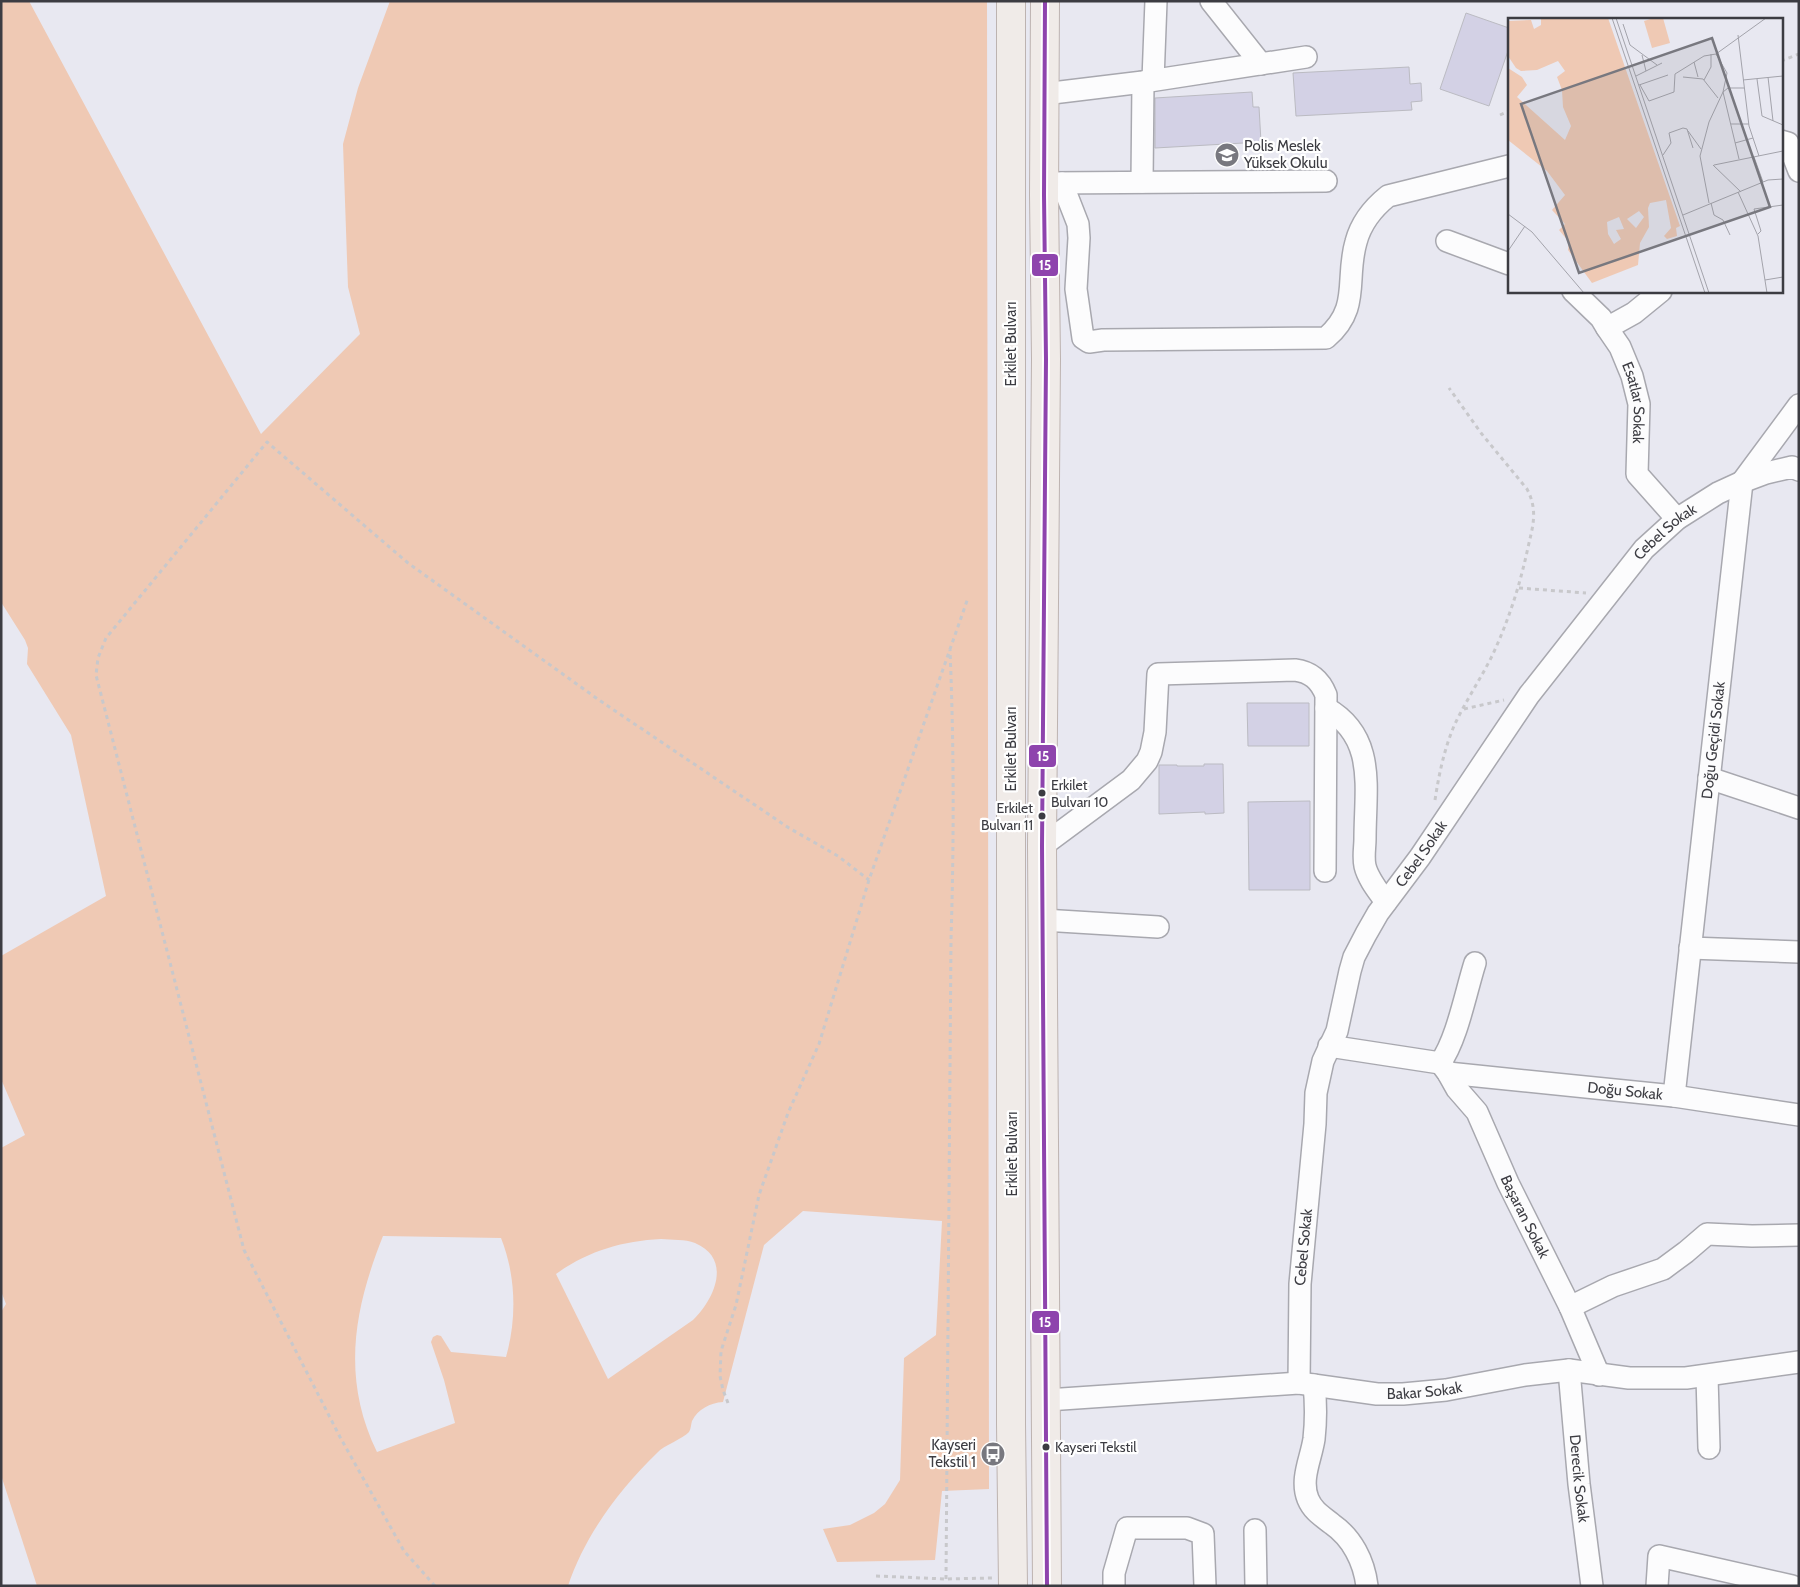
<svg xmlns="http://www.w3.org/2000/svg" width="1800" height="1587" font-family="Cabin,sans-serif">
  <style>
    .green { fill: #efc9b4; fill-rule: evenodd }
    .building { fill: #d3d1e5; stroke: #bbbbc2 }
    .lines { fill: none; stroke-linecap: round; stroke-linejoin: round }
    .minor-casing { stroke: #a8a8af; stroke-width: 24 }
    .major-casing { stroke: #bdb3b0; stroke-width: 30 }
    .path { stroke: #c8c8cb; stroke-width: 3; stroke-dasharray: 4 4; stroke-linecap: butt }
    .minor { stroke: #fcfcfd; stroke-width: 21 }
    .major { stroke: #f0ebe8; stroke-width: 28 }
    .bus-1-casing { stroke: #fff; stroke-width: 8 }
    .bus-1 { stroke: #8e44ad; stroke-width: 4 }
    .bus-dot { fill: #3c3c42; stroke: #fff; stroke-width: 2 }
    .labels { text-anchor: middle; stroke-width: 4.5; stroke-linejoin: round; paint-order: stroke }
    .bus-label { font-size: 14px; fill: #3c3c42; stroke: #fff; text-anchor: start }
    .poi-label { font-size: 15px; fill: #3c3c42; stroke: #fff; text-anchor: start }
    .street-label { font-size: 15px; fill: #3c3c42; stroke: #fff }
    .inset-road { fill: none; stroke: #a3a3ab; stroke-width: 1 }
    .view { fill: #78787f; fill-opacity: 0.15; stroke: #78787f; stroke-width: 2.5 }
    .inset-edge { fill: none; stroke: #3c3c42; stroke-width: 2.5 }
    .line-badge { stroke: #fff; stroke-width: 2 }
    .badge-label { font-size: 14px; text-anchor: middle; font-weight: bold; fill: #fff }
  </style>
  <rect width="100%" height="100%" fill="#e8e8f1"/>
  <path class="green" d="M1,1H29L261,434L360,334L348,287L343,144L358,88L390,1H987L989,1489L942,1491L935,1560L837,1562L823,1529L850,1525L874,1513L885,1504L900,1480L904,1358L936,1335L942,1221L803,1211L764,1245L723,1402C710,1403 698,1409 692,1421C691,1424 691,1429 689,1432C683,1439 664,1445 657,1453C619,1490 585,1535 568,1586H37L1,1475V1312L6,1304L1,1291V1148L25,1135L1,1079V956L106,896L71,735L27,664L28,648L25,640L1,602ZM383,1236L501,1238C516,1276 517,1318 506,1357L451,1352L441,1336L437,1335L433,1337L431,1342L444,1380L455,1423L377,1452C341,1378 354,1309 383,1236ZM661,1239C672,1240 685,1239 695,1243C733,1259 714,1300 693,1320L608,1379L556,1274C588,1251 622,1241 661,1239Z"/>
  <g class="building">
    <path d="M1466,13L1509,28V48L1489,106L1440,89Z"/>
    <path d="M1409,67L1410,84L1421,83L1422,101L1411,102L1412,110L1296,116L1293,73Z"/>
    <path d="M1252,92L1253,107H1259L1261,142L1155,148V98Z"/>
    <path d="M1247,703H1309V746H1248Z"/>
    <path d="M1204,764H1223L1224,813L1205,814V812L1159,814V765H1177V766H1204Z"/>
    <path d="M1310,801V890H1249L1248,802Z"/>
  </g>
  <g class="lines">
    <defs>
      <g id="minor">
        <path d="M1211,1L1261,64"/>
        <path d="M1153,80L1156,1"/>
        <path d="M1044,94L1143,82L1306,57"/>
        <path d="M1781,141L1788,143L1799,171"/>
        <path d="M1142,182L1143,82"/>
        <path d="M1049,183L1326,181"/>
        <path d="M1062,183L1078,224L1079,238L1076,289L1083,338L1089,342L1103,340L1326,338C1361,308 1345,280 1356,242C1361,223 1373,208 1388,196L1509,166"/>
        <path d="M1447,241L1509,264"/>
        <path id="s1" d="M1573,291L1601,318L1607,328L1620,347L1632,376L1639,404L1637,474L1677,519"/>
        <path d="M1607,328L1634,313L1661,291"/>
        <path d="M1326,708C1377,737 1365,788 1365,839C1365,847 1363,857 1365,866C1368,879 1379,892 1386,902"/>
        <path d="M1709,778L1799,808"/>
        <path d="M1042,846L1131,780L1147,761L1151,752L1155,732L1158,674L1295,670C1311,672 1320,680 1326,695L1325,871"/>
        <path d="M1043,920L1158,927"/>
        <path d="M1690,948L1799,952"/>
        <path d="M1329,1046L1440,1063"/>
        <path d="M1440,1063C1457,1040 1466,991 1475,963"/>
        <path id="s2" d="M1442,1065L1448,1073L1457,1089L1477,1112L1508,1183L1570,1307L1599,1375"/>
        <path id="s3" d="M1448,1073L1674,1096L1799,1115"/>
        <path id="s4" d="M1674,1096L1742,482L1799,405"/>
        <path d="M1570,1307L1613,1286L1663,1269L1686,1252L1707,1234L1752,1236L1799,1235"/>
        <path id="s5" d="M1569,1370L1579,1484L1592,1586"/>
        <path d="M1707,1376L1709,1448"/>
        <path id="s6" d="M1299,1383L1300,1284L1315,1124L1316,1093L1323,1061L1337,1031L1350,971L1354,957L1366,934L1378,913L1420,857L1529,695L1644,549L1677,519L1718,493L1742,482L1766,473L1792,467L1799,470"/>
        <path d="M1314,1385C1316,1403 1316,1421 1314,1439C1311,1459 1300,1479 1308,1499C1313,1511 1322,1516 1332,1524C1352,1538 1364,1561 1367,1586"/>
        <path id="s7" d="M1047,1400L1299,1383L1377,1394H1403L1446,1390L1525,1375L1569,1370L1629,1378H1686L1799,1362"/>
        <path d="M1255,1530L1256,1586"/>
        <path d="M1114,1586V1573L1127,1528H1187L1203,1534L1205,1586"/>
        <path d="M1657,1586L1659,1556L1792,1586"/>
      </g>
      <g id="major">
        <path d="M1011,1V1424L1013,1586"/>
        <path d="M1045,1L1044,195L1046,359L1042,846L1047,1586"/>
      </g>
    </defs>
    <use href="#minor" class="minor-casing"/>
    <use href="#major" class="major-casing"/>
    <g class="path">
      <path d="M1781,61L1799,54"/>
      <path d="M1500,115L1509,111"/>
      <path d="M1519,588L1586,593"/>
      <path d="M1464,709L1504,700"/>
      <path d="M1435,800C1439,774 1444,750 1454,726C1465,702 1480,680 1492,656C1508,622 1519,588 1527,552C1532,528 1539,512 1527,489L1481,433L1449,388"/>
      <path d="M728,1403L723,1390L720,1376L721,1351L736,1305L759,1195L788,1113L819,1044L869,880L968,598"/>
      <path d="M876,1576L946,1579L993,1578"/>
      <path d="M946,1579L951,939C954,843 954,746 950,650"/>
      <path d="M435,1586L404,1551L340,1437L244,1250L96,675L98,658L106,638L267,442L408,563L599,700L789,828L838,856L869,880"/>
    </g>
    <use href="#minor" class="minor"/>
    <use href="#major" class="major"/>
    <defs>
      <path id="bus-1" d="M1045,1L1044,195L1046,359L1042,846L1047,1586"/>
    </defs>
    <use href="#bus-1" class="bus-1-casing"/>
    <use href="#bus-1" class="bus-1"/>
  </g>
  <defs>
    <symbol id="school-disc" viewBox="-11 -11 22 22"><circle r="9.5" fill="#78787f" stroke="#fff"/><path d="M0-5L7-2L0 1L-7-2ZM-4 1L0 2.5L4 1V4Q0 6-4 4Z" fill="#fff"/></symbol>
    <symbol id="bus-disc" viewBox="-11 -11 22 22"><circle r="9.5" fill="#78787f" stroke="#fff"/><path d="M-5-6H5V4H4V6H2V4H-2V6H-4V4H-5ZM-3.5-4V0h7V-4ZM-3.5 1.2v1.5H-2V1.2ZM2 1.2v1.5H3.5V1.2Z" fill="#fff"/></symbol>
  </defs>
  <g fill-rule="evenodd">
    <use href="#school-disc" x="1213" y="141" width="28" height="28"/>
    <use href="#bus-disc" x="979" y="1440" width="28" height="28"/>
  </g>
  <g class="bus-dot">
    <circle cx="1042" cy="793" r="4.5"/>
    <circle cx="1042" cy="816" r="4.5"/>
    <circle cx="1046" cy="1447" r="4.5"/>
  </g>
  <g class="labels">
    <g class="bus-label">
      <text x="1051" y="790">Erkilet<tspan x="1051" dy="17">Bulvarı 10</tspan></text>
      <text x="1033" y="813" text-anchor="end">Erkilet<tspan x="1033" dy="17">Bulvarı 11</tspan></text>
      <text x="1055" y="1452">Kayseri Tekstil</text>
    </g>
    <g class="poi-label">
      <text x="1244" y="151">Polis Meslek<tspan x="1244" dy="17">Yüksek Okulu</tspan></text>
      <text x="976" y="1450" text-anchor="end">Kayseri<tspan x="976" dy="17">Tekstil 1</tspan></text>
    </g>
    <g class="street-label">
      <text transform="translate(1011 344) rotate(-90)" y="5">Erkilet Bulvarı</text>
      <text dy="5" stroke="none"><textPath href="#s1" startOffset="132">Esatlar Sokak</textPath></text>
      <text dy="5" stroke="none"><textPath href="#s6" startOffset="961">Cebel Sokak</textPath></text>
      <text dy="5" stroke="none"><textPath href="#s4" startOffset="358">Doğu Geçidi Sokak</textPath></text>
      <text transform="translate(1011 749) rotate(-90)" y="5">Erkilet Bulvarı</text>
      <text dy="5" stroke="none"><textPath href="#s6" startOffset="556">Cebel Sokak</textPath></text>
      <text dy="5" stroke="none"><textPath href="#s3" startOffset="178">Doğu Sokak</textPath></text>
      <text transform="translate(1012 1154) rotate(-90)" y="5">Erkilet Bulvarı</text>
      <text dy="5" stroke="none"><textPath href="#s2" startOffset="174">Başaran Sokak</textPath></text>
      <text dy="5" stroke="none"><textPath href="#s6" startOffset="136">Cebel Sokak</textPath></text>
      <text dy="5" stroke="none"><textPath href="#s7" startOffset="379">Bakar Sokak</textPath></text>
      <text dy="5" stroke="none"><textPath href="#s5" startOffset="109">Derecik Sokak</textPath></text>
    </g>
  </g>
  <g transform="translate(1508 18)">
    <rect width="275" height="275" fill="#e8e8f1"/>
    <path d="M100,0L172,208L168,210L169,218L159,221L156,218L163,210L158,182L142,185L140,190L141,209L132,225L130,247L84,265L60,232L61,224L51,212L57,206L44,192L57,177L39,153L0,122V50L14,59L19,67L9,79L57,122L63,108L55,89L54,72L49,59L57,53L50,43L29,52L13,53L8,50L0,38V3L23,2L26,11L33,7V1ZM131,193L136,199L128,210L119,201ZM111,199L116,211L108,212L113,221L106,226L100,216L99,204ZM146,0H155L162,25L144,30L136,3Z" fill="#efc9b4" fill-rule="evenodd"/>
    <path class="inset-road" d="M104,0L197,275M108,0L201,275M115,6L122,27L149,47M230,17L241,108L251,138M208,36L258,0M134,37L138,53M186,44L190,59M128,58L154,45M175,59L195,61L210,80M260,59L265,103M249,61L254,98L275,107M196,62L203,49V36M235,62L275,58M131,67L160,57M132,67L141,83L166,74L167,56L196,38L208,36L219,55L215,74L231,141M223,106H241M180,113L193,131M227,125L245,120M155,137L163,125L161,115L175,110L179,111L185,130M246,139L255,164M205,147L233,174M206,147L275,133M230,174L250,218L259,275M201,185L192,138L201,104L215,74L220,70H236M203,185L206,197L215,202L222,217M0,196L24,214L76,275M175,197L260,162L275,161M250,216L253,213L246,191L275,187M0,233L17,208M257,262L275,259"/>
    <path class="view" d="M204,20L262,189L71,255L13,86Z"/>
    <rect width="275" height="275" class="inset-edge"/>
  </g>
  <g class="line-badge">
    <rect x="1031" y="253" width="28" height="24" rx="5" fill="#8e44ad"/>
    <rect x="1028" y="744" width="29" height="24" rx="5" fill="#8e44ad"/>
    <rect x="1031" y="1310" width="29" height="24" rx="5" fill="#8e44ad"/>
  </g>
  <g class="badge-label">
    <text x="1045" y="270">15</text>
    <text x="1043" y="761">15</text>
    <text x="1045" y="1327">15</text>
  </g>
  <rect width="1800" height="1587" fill="none" stroke="#3c3c42" stroke-width="5"/>
</svg>
